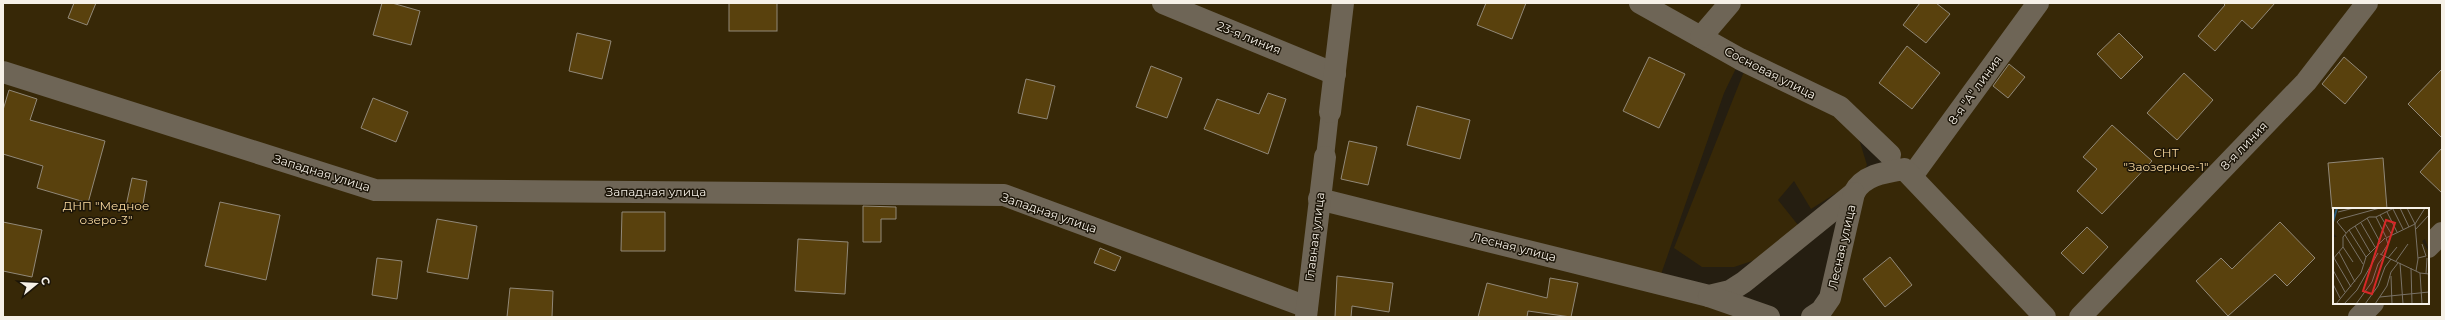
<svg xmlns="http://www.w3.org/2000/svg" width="2445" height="320" font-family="Montserrat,sans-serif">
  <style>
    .green { fill: #372807; fill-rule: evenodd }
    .building { fill: #59410d; stroke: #918878 }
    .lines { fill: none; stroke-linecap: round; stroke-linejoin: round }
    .pedestrian { stroke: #6e6556; stroke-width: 18 }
    .minor { stroke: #6e6556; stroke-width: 22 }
    .labels { text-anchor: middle; stroke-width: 3; stroke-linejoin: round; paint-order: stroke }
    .street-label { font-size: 12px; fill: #f6f1e8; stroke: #1c1508 }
    .park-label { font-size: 12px; fill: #fbdba0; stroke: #1c1508 }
    .inset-river { fill: none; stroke: #2b5c7b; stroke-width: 2 }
    .inset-road { fill: none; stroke: #797267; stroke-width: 1 }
    .view { fill: #d62828; fill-opacity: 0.15; stroke: #d62828; stroke-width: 2 }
    .inset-edge { fill: none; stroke: #f6f1e8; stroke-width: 2 }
  </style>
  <rect width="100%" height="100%" fill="#251e11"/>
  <g class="green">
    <path d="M3,3H2442V317H1812L1858,185L1904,169L1840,107L1740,60L1724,93L1658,283L1769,317H3ZM2334,209H2428V303H2334Z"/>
    <path d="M1745,69L1824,105L1858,136L1867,165L1860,178L1811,209L1794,181L1778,200L1798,225L1767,256L1734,267H1702L1674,248Z"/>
  </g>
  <g class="building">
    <path d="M74,3H96L87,25L68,18Z"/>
    <path d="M382,3H392L420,11L411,45L373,35Z"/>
    <rect x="729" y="3" width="48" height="28"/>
    <path d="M1486,3H1526L1512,39L1477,25Z"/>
    <path d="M1920,3H1936L1950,14L1926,43L1903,25Z"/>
    <path d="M2223,3H2275L2252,29L2242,20L2215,51L2198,36L2225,5Z"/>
    <path d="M577,33L611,41L602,79L569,71Z"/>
    <path d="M2119,33L2143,57L2121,79L2097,54Z"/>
    <path d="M1907,46L1940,73L1912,109L1879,83Z"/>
    <path d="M1649,57L1685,74L1659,128L1623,111Z"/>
    <path d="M2344,57L2367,77L2345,104L2322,84Z"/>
    <path d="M2009,64L2025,77L2008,98L1993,86Z"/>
    <path d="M1151,66L1182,78L1167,118L1136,107Z"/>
    <path d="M2442,69V138L2408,104Z"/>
    <path d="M2184,73L2213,100L2177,140L2147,113Z"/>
    <path d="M1026,79L1055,86L1047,119L1018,113Z"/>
    <path d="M9,90L37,99L30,120L105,141L88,203L37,188L43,166L3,154V110Z"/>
    <path d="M1268,93L1286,99L1268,154L1204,129L1217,99L1259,114Z"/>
    <path d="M373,98L408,112L396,142L361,128Z"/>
    <path d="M1417,106L1470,120L1460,159L1407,145Z"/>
    <path d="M2112,125L2152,161L2102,214L2077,191L2097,169L2083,157Z"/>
    <path d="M1349,141L1377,147L1368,185L1341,179Z"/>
    <path d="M2442,148V193L2420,172Z"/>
    <path d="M2383,158L2387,209H2332L2328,163Z"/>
    <path d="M132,178L147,181L142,210L126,206Z"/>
    <path d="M220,202L280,215L266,280L205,266Z"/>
    <path d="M863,206L896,207V219H881V242H863Z"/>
    <path d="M622,212H665V251H621Z"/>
    <path d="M437,219L477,226L468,279L427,272Z"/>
    <path d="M3,222L42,230L32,277L3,271Z"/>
    <path d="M2280,222L2315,258L2287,286L2275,274L2228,316L2196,281L2221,258L2232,269Z"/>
    <path d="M2087,227L2108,247L2083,274L2061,253Z"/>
    <path d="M798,239L848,242L845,294L795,291Z"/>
    <path d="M1100,248L1121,257L1115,271L1094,263Z"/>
    <path d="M1890,257L1912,285L1885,307L1863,279Z"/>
    <path d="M377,258L402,261L397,299L372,295Z"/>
    <path d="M1337,276L1393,283L1389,312L1352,306L1351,317H1335Z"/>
    <path d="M1550,278L1578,283L1571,317L1528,311L1527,317H1478L1487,283L1547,298Z"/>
    <path d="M510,288L553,291L552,317H507Z"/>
  </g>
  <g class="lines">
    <path class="pedestrian" d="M1325,157L1330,112"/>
    <g class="minor">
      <path d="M1163,3L1335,74"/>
      <path d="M1640,3L1740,59L1840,107L1890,155"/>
      <path d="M1701,37L1730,3"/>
      <path d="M3,72L375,190L1004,195L1307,307"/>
      <path d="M1330,112L1343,3"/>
      <path d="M1912,176L2038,3"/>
      <path d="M1319,199L1709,296L1730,291L1744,282L1854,193C1863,175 1886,172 1904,169L2045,317"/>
      <path d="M2428,247L2442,233"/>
      <path d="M1709,296L1769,317"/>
      <path d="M1306,317L1325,157"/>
      <path d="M1812,317L1821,311L1830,298L1854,193"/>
      <path d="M2080,317L2306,82L2367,3"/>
      <path d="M2359,317L2373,303"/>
    </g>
  </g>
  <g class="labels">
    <g class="street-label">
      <text transform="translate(1249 38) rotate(22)" y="4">23-я линия</text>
      <text transform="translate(1770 73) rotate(27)" y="4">Сосновая улица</text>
      <text transform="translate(1975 90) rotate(-54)" y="4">8-я "А" линия</text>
      <text transform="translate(2244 146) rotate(-46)" y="4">8-я линия</text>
      <text transform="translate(322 173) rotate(17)" y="4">Западная улица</text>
      <text x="656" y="196">Западная улица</text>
      <text transform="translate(1049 213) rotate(19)" y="4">Западная улица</text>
      <text transform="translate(1315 237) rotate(-83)" y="4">Главная улица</text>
      <text transform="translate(1514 247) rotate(14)" y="4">Лесная улица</text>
      <text transform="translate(1842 247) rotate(-77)" y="4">Лесная улица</text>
    </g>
    <g class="park-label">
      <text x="2166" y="157">СНТ<tspan x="2166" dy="14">"Заозерное-1"</tspan></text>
      <text x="106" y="210">ДНП "Медное<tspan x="106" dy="14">озеро-3"</tspan></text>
    </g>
  </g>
  <g transform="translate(2333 208)">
    <rect width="96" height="96" fill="#251e11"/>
    <path d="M0,0H96V42L92,31L89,33L96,44V96H0V29H4L0,25Z" fill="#372807"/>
    <path class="inset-river" d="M0,14L4,0"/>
    <path class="inset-road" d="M67,0L76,19M74,0L82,16M60,1L70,21M5,4L21,0M54,4L64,24M47,7L59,27M43,9L53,29M34,10L47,34M7,11L47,0M7,11L4,14L13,25M28,15L42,39M22,18L37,44M16,22L33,49M82,22L96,7M12,27L30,56M10,39L20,54M6,44L22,74M47,46L87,65L96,66M48,47L55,36L53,30L82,16M1,50L18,79M55,50L64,39M85,50L93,48L89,36M0,51L10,39V29L16,22L36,9H43L61,0M63,53L75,36M67,55L70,96M78,60L79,96M0,62L12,84M83,63L85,51L82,16L92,0M87,65L89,96M93,66L94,50M58,68L59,96M0,76L7,90M47,89L96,84M3,96L28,65L33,49L52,30M11,96L24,82L45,45M23,96L39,74L45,56L51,48M32,96L45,78L52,59L58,51M42,96L54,78L58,64L65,55"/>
    <path class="view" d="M53,12L62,15L39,86L30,83Z"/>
    <rect width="96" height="96" class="inset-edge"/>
  </g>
  <rect width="2445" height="320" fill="none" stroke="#f6f1e8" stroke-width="8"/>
  <g transform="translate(36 284) rotate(72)" stroke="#1c1508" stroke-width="3" paint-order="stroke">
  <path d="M0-3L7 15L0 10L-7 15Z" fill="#f6f1e8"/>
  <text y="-6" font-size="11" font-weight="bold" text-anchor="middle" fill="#f6f1e8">С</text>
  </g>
</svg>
